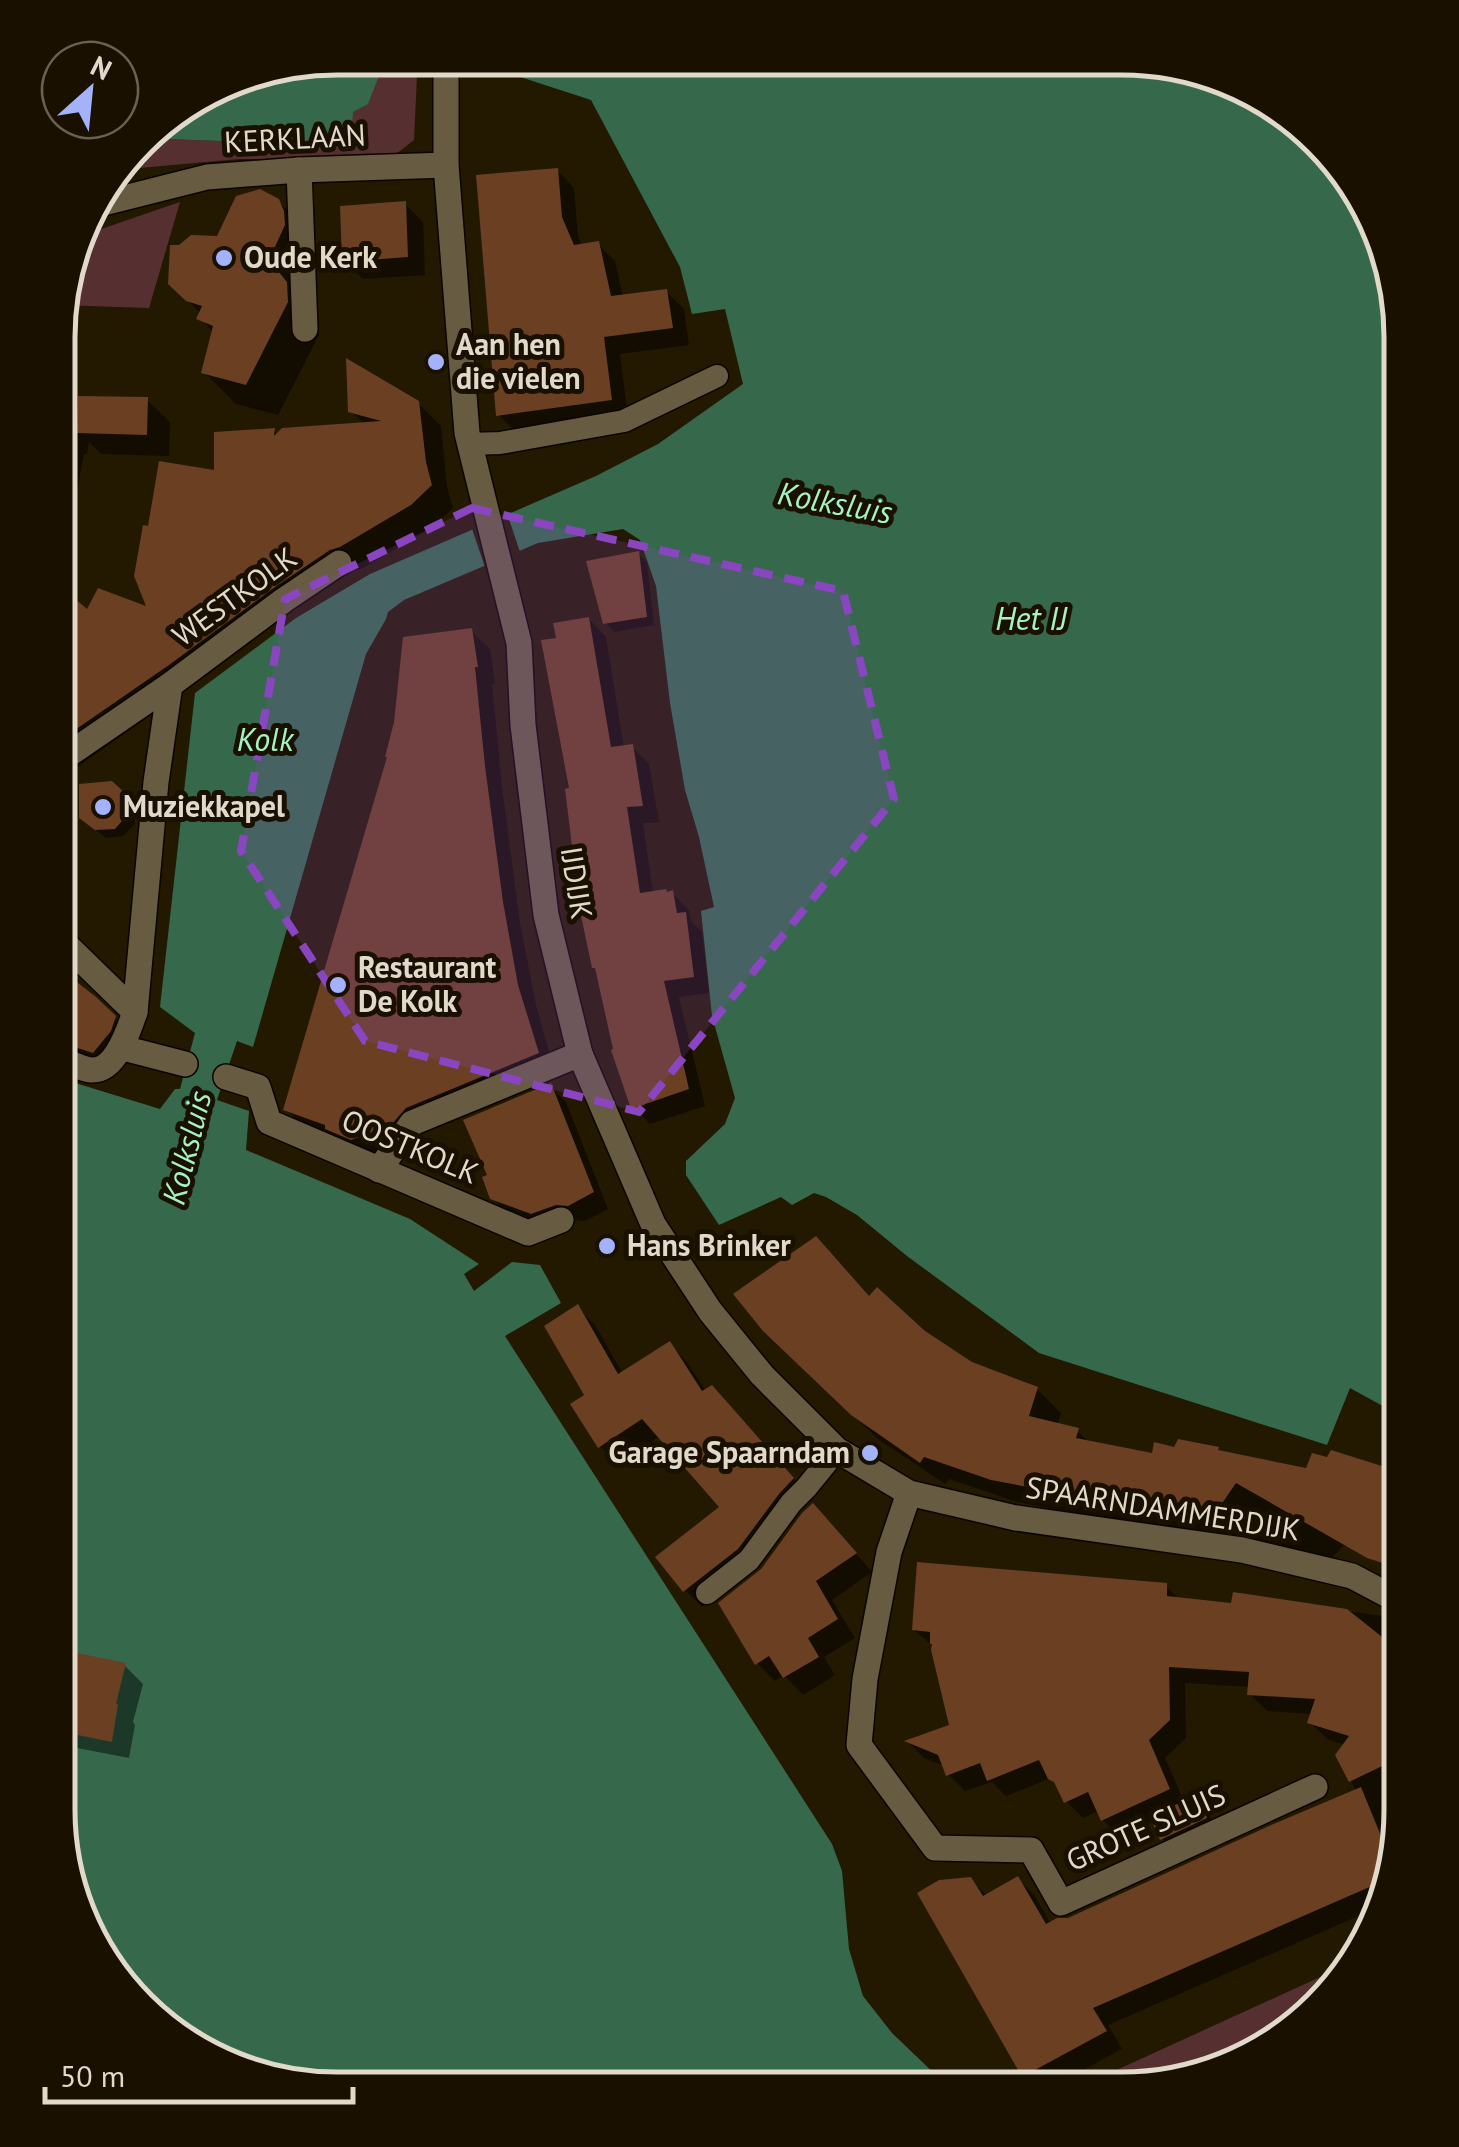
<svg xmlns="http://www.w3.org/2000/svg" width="1459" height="2147" font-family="'PT Sans',sans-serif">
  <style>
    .green { fill: #563031 }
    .water { fill: #36694b }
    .pier { fill: #231901 }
    .shadow { fill: #0007 }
    .building { fill: #6b3f21 }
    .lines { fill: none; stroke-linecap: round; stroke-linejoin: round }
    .service-casing { stroke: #0c0400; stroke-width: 25 }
    .minor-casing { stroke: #0c0400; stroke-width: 28 }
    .tertiary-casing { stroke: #0c0400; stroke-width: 28 }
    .service { stroke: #675c41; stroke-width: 22 }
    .minor { stroke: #675c41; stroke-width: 25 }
    .tertiary { stroke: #675c41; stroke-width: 25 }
    .marked { fill: #8a46c1; fill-opacity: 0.2; stroke: #8a46c1; stroke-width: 8; stroke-dasharray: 20 12; stroke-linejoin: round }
    .poi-dot { fill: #a4b2fc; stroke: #1a1000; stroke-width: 4 }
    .labels { text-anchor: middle; stroke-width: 10; stroke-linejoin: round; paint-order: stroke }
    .street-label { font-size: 30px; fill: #e1dacb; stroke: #1a1000 }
    .poi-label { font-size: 30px; font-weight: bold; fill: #e1dacb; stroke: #1a1000; text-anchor: start }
    .water-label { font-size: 32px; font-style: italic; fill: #a4f4c2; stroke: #1a1000 }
    .rim { fill: none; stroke: #e1dacb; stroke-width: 5 }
  </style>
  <rect width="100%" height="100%" fill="#231901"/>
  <g class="green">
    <path d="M379,73L417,75L414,140L391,158L239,159L117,170L144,138L267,143L353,112L368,103Z"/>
    <path d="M180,202L149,308L60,305L81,236Z"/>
    <path d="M1351,1963L1344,1980L1230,2068L1123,2089H1075Z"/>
  </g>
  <path class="water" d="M337,58L1159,60L1292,115L1380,229L1401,337V1416L1350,1388L1327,1445L1039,1353L907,1256L857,1215L826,1197L814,1193L792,1205L781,1197L719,1225L686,1175V1161L725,1124L735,1098L712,1016L701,911L714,907L699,837L685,790L670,703L656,586L640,540L623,529L538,543L404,600L388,612L386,619L366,654L253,1047L237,1041L217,1100L249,1111L246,1150L410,1219L479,1264L464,1274L474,1291L512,1262L540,1265L561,1303L505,1336L832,1844L842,1871L849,1949L863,1996L892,2033L939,2078L961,2089L301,2087L167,2032L79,1918L58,1810L59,1078L160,1109L175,1089H180L195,1033L160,1007L195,693L296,618L370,574L596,476L658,444L743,384L725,309L692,314L680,267L591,100L505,72L417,75L380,73L368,104L353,112L351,138L267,143L144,138L153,126L246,73Z"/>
  <path class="pier" d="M506,510L521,555L486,570L471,526Z"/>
  <g class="shadow">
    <path d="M557,170L574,188L578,236L582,246L598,244L615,261L623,297L667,292L684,309L689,345L620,354L628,417L516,432L499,415Z"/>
    <path d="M278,201L311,233L315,245L316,258L299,294L318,317L319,335L278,415L236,404L204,372L214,333L200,318L201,314L171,283L219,238Z"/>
    <path d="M405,204L423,222L425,275L363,279L345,261Z"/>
    <path d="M60,397L147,400L170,422L169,456L101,454L89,442L87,454H84L71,523L74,526L62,591L88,613L150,610V529L217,473L274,431L278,435L364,424L351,411L418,403L441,426L447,486L453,508L433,527L363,568L353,571L297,608L191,687L59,780Z"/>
    <path d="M638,554L647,562L654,625L614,632L606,623Z"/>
    <path d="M589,619L606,637L624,748L632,747L649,764L659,822L643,823L653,893H672L689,910L691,921L702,932L709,993L679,997L705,1106L650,1124L633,1107L572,790L559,640Z"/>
    <path d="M471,631L490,649L495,684H492L502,787L520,923L536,1005L555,1072L424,1126L371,1157L304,1128L286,1109Z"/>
    <path d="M111,784L133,806L135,824L123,836L106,838L91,826Z"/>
    <path d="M59,969L94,999L137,1041L132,1053L116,1074L80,1061L59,1041Z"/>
    <path d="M550,1086L566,1102L608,1209L585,1221L573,1220L549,1229L509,1214L492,1198L491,1176Z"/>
    <path d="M870,1298L971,1364L1037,1389L1061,1413L1057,1426L1077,1431L1090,1443L1153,1455L1221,1454L1308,1471L1328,1460L1332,1453L1401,1474V1578L1350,1539L1328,1562L1017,1502L949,1479L945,1484L878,1439L790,1355Z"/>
    <path d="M578,1308L595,1325L623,1374L670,1344L687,1362L706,1391L729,1405L810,1497L755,1566L702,1607L685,1590L722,1507L660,1436L617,1463L600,1446L587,1396Z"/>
    <path d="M830,1524L872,1572L832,1600L855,1638L824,1657L835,1675L803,1695L784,1675L775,1681L757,1663Z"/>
    <path d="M1166,1586L1180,1600L1234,1606L1235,1595L1383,1616L1401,1635V1829L1370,1911L1108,2025L1122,2049L1048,2089H1038L1024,2076L920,1894L970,1879L988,1897L1018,1879L1035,1896L1051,1924L1068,1920L1356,1791L1338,1755L1345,1745L1327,1739L1310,1722L1313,1714L1267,1711L1250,1694V1687L1185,1683L1186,1738L1165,1758L1185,1804L1198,1799L1206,1807L1214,1827L1171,1847L1162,1838L1154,1821L1120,1837L1103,1820L1099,1811L1083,1818L1066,1801L1059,1787L1051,1778L1006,1796L992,1782L965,1791L948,1774L945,1766L924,1758L908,1742L952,1726L934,1647L914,1630Z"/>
    <path d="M125,1666L143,1684L133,1722L135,1725L129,1758L77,1748L59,1730Z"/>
  </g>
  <g class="building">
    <path d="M558,168L562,217L574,245L599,241L611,296L667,289L673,328L604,337L612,400L496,416L476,175Z"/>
    <path d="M260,189L279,199L284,211L285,225L269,260L287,282L288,302L246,385L201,373L213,326L196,319L202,306L186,301L168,284L170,245H179L191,235L217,236L236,196Z"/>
    <path d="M406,201L408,257L342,262L340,206Z"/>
    <path d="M346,358L419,401L426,462L432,485L411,505L340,547L330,550L275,587L169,665L59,741V613L74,598L87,609L98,588L146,606L134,576L143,525L148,526L159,461L214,470V432L275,428L274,436L282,428L381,421L348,412Z"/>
    <path d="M78,396L148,397L147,435L77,433Z"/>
    <path d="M639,551L647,617L603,624L586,561Z"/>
    <path d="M589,617L611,747L633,744L643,806L627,807L640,893L666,889L667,892L673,890L677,913L686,912L694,977L664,981L689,1089L631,1109L611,1050L613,1049L595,968H592L580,911L565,789L569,788L541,640L556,638L553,623Z"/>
    <path d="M472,628L478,667H475L485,766L503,902L518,985L539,1053L406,1108L391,1125L351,1140L325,1129V1125L283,1110L387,757H385L394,722L403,637Z"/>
    <path d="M112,781L126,794L127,815L115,829L95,830L79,818V784Z"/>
    <path d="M59,968L96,997L116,1016L111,1031L93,1053L59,1042Z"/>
    <path d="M551,1083L594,1192L568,1206L556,1205L531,1214L490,1199L482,1177L487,1175L463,1120Z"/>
    <path d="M816,1236L869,1296L877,1287L925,1331L972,1362L1038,1387L1029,1416L1079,1428L1076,1438L1152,1453L1154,1442L1174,1447L1178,1439L1219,1447L1218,1450L1306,1468L1312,1453L1327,1457L1331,1450L1401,1472V1569L1367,1558L1236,1483L1210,1521L991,1480L924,1457L920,1463L851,1415L763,1331L733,1294Z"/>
    <path d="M578,1304L618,1374L670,1341L702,1391L712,1385L794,1478L779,1494L738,1549L683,1592L655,1557L719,1507L642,1419L598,1448L570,1404L584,1395L544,1326Z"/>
    <path d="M813,1503L857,1553L816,1581L838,1619L808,1638L819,1657L783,1678L769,1656L755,1665L718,1603L761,1569L802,1513Z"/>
    <path d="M917,1562L1167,1583V1596L1231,1603L1233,1592L1347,1609L1401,1652V1757L1349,1782L1335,1755L1349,1736L1307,1723L1315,1699L1247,1695L1249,1672L1169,1667L1170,1720L1149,1740L1170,1789L1101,1821L1088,1792L1064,1803L1054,1782L1048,1779L1039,1760L987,1781L980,1763L946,1776L938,1755L904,1741L949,1725L931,1650L932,1644H930V1632L912,1630Z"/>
    <path d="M77,1653L126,1663L116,1704H118L112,1742L58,1731L64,1692L67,1694Z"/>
    <path d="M1361,1787L1390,1858L1381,1882L1093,2008L1107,2031L1022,2077L917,1893L939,1880L971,1877L983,1896L1018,1876L1046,1924L1057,1918H1068L1269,1826Z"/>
    <path d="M1198,1796L1207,1818L1160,1840L1149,1815Z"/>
  </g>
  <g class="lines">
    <defs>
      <g id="service">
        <path d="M469,444L500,443L624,421L717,376"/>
        <path d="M707,1593L749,1560L791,1503L806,1488L837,1450"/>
      </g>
      <g id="minor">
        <path d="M299,170L305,329"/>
        <path d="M92,206L207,177L299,170L446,165"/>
        <path d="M59,761L170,685L284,600L339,563"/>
        <path d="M59,938L135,1012"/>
        <path d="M123,1048L185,1064"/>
        <path d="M59,1059C69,1062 81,1069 91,1070C115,1072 129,1030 135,1012L156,782L170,685"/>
        <path d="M226,1077L258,1087L269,1122L528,1233L561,1220"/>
        <path d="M379,1170L412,1123L580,1054"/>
        <path d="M909,1493L889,1552L865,1679L859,1745L935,1848L1031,1850L1061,1903L1315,1787"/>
      </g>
      <path id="tertiary" d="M446,58V165L467,433L519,643L523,725L546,915L580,1054L653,1224L710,1311L762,1375L837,1450L909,1493L1016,1518L1242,1550L1352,1576L1401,1602"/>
    </defs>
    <use href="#service" class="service-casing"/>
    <use href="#minor" class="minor-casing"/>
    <use href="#tertiary" class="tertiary-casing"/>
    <use href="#service" class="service"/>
    <use href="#minor" class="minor"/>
    <use href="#tertiary" class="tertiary"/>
  </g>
  <path class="marked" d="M472,508L843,591L894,799L639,1112L365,1041L241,851L285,599Z"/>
  <g class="poi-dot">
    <circle cx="224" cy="258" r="10"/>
    <circle cx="436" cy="362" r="10"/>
    <circle cx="103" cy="807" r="10"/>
    <circle cx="338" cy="985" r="10"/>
    <circle cx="607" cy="1246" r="10"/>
    <circle cx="870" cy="1453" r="10"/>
  </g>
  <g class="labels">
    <g class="street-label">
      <text transform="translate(295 139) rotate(-3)" y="10">KERKLAAN</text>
      <text transform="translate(235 597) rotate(-36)" y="10">WESTKOLK</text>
      <text transform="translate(576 883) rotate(81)" y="10">IJDIJK</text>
      <text transform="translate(410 1147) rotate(23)" y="10">OOSTKOLK</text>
      <text transform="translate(1163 1509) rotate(9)" y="10">SPAARNDAMMERDIJK</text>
      <text transform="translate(1146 1828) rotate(-24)" y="10">GROTE SLUIS</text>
    </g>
    <g class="poi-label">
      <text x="244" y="268">Oude Kerk</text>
      <text x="456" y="355">Aan hen<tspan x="456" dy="34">die vielen</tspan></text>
      <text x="123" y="817">Muziekkapel</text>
      <text x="358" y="978">Restaurant<tspan x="358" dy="34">De Kolk</tspan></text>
      <text x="627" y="1256">Hans Brinker</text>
      <text x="850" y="1463" text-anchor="end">Garage Spaarndam</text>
    </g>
    <g class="water-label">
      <text transform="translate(835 503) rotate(10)" y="11">Kolksluis</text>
      <text x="1031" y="630">Het IJ</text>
      <text x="265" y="751">Kolk</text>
      <text transform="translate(187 1148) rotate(-76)" y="11">Kolksluis</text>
    </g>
  </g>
  <path d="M0 0H1459V2147H0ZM337 75H1122A262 262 0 0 1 1384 337V1810A262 262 0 0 1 1122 2072H337A262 262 0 0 1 75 1810V337A262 262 0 0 1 337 75Z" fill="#1a1000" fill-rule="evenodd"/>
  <path class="rim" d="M337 75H1122A262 262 0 0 1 1384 337V1810A262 262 0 0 1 1122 2072H337A262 262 0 0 1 75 1810V337A262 262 0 0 1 337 75Z"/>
  <g transform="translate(90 90) rotate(27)"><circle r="48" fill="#1a1000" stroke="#6a6151" stroke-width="2.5"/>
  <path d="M0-8L18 38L0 25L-18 38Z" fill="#a4b2fc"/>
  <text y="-15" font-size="28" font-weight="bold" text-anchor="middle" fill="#e1dacb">N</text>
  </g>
  <path d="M45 2087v15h308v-15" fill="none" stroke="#e1dacb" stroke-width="5"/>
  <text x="60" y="2087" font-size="30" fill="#e1dacb" stroke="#1a1000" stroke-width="8" paint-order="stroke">50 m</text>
</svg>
